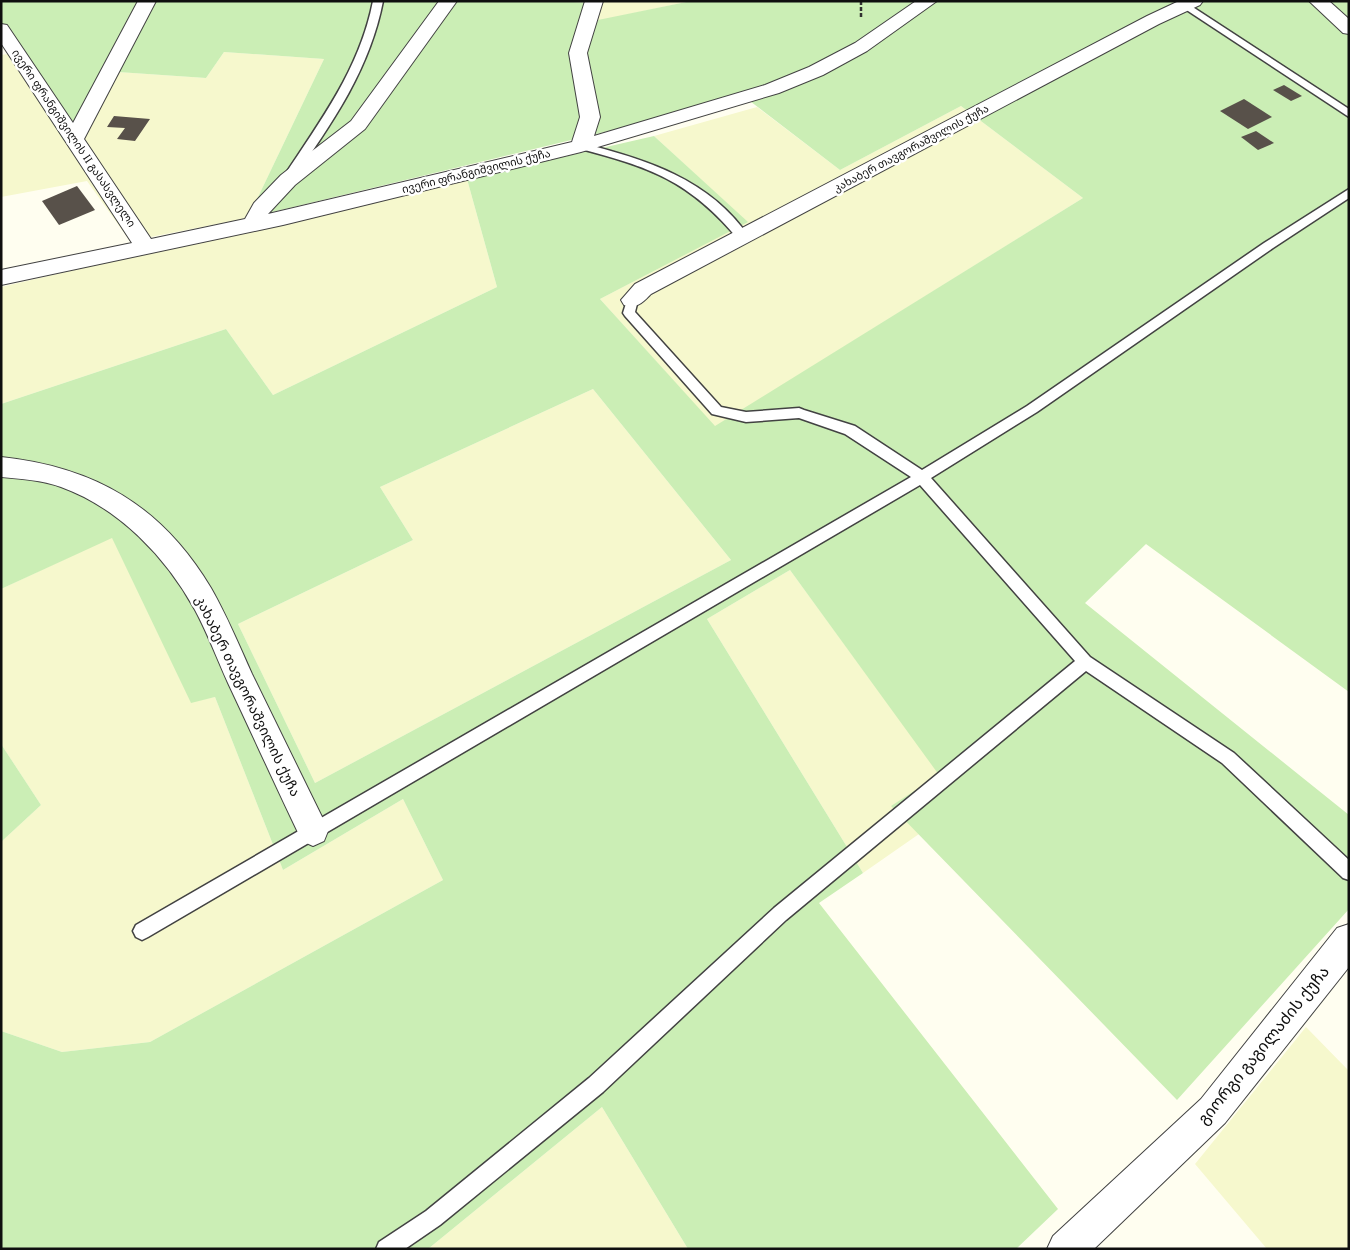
<svg xmlns="http://www.w3.org/2000/svg" width="1350" height="1250" font-family="'PT Serif','Noto Sans Georgian',serif">
  <style>
    .farmland { fill: #f6f8cd }
    .green { fill: #cbeeb5; fill-rule: evenodd }
    .building { fill: #58514a }
    .lines { fill: none; stroke-linecap: round; stroke-linejoin: round }
    .service-casing { stroke: #424242; stroke-width: 3 }
    .minor-casing { stroke: #424242; stroke-width: 2 }
    .path { stroke: #313131; stroke-width: 2.5; stroke-dasharray: 4 2; stroke-linecap: butt }
    .service { fill: #fff; fill-rule: evenodd }
    .minor { fill: #fff; fill-rule: evenodd }
    .labels { text-anchor: middle; stroke-width: 5; stroke-linejoin: round; paint-order: stroke }
    .far-street-label { font-size: 11px; fill: #0f0f0f; stroke: #fff }
    .street-label { font-size: 14px; fill: #0f0f0f; stroke: #fff }
    .near-street-label { font-size: 16px; fill: #0f0f0f; stroke: #fff }
  </style>
  <rect width="100%" height="100%" fill="#fffef0"/>
  <g class="farmland">
    <path d="M544,1H691L592,22L602,3Z"/>
    <path d="M224,52L324,59L248,218L130,241L87,181L1,197V55L8,54L64,141L118,72L206,78Z"/>
    <path d="M961,106L1083,198L715,427L600,299L747,222L654,136L757,107L840,170Z"/>
    <path d="M467,179L497,287L273,395L226,329L1,404V287Z"/>
    <path d="M593,389L731,560L315,783L238,624L413,540L380,487Z"/>
    <path d="M112,537L191,702L215,697L283,870L403,799L443,880L150,1042L62,1052L1,1031V842L41,805L1,744V589Z"/>
    <path d="M790,570L940,775L892,806L919,834L863,873L707,619Z"/>
    <path d="M1306,1027L1349,1071V1249H1267L1195,1164Z"/>
    <path d="M602,1107L688,1249H428Z"/>
  </g>
  <g class="green">
    <path d="M1,1H544L602,3L593,21L691,1H1349V692L1146,544L1085,603L1349,815V909L1177,1100L891,806L939,775L790,570L707,619L863,873L819,903L1058,1209L1016,1249H688L602,1107L428,1249H1V1031L62,1052L150,1042L443,880L403,799L283,870L215,697L191,703L112,538L1,589V404L226,329L273,395L497,287L467,179L654,136L748,222L600,299L715,426L1083,198L961,106L840,170L746,98L248,218L324,59L224,52L206,78L118,72L84,133L64,141L1,43ZM593,389L731,560L315,783L238,624L413,540L380,487Z"/>
    <path d="M1,744L41,805L1,842Z"/>
  </g>
  <g class="building">
    <path d="M1284,85L1302,96L1291,101L1273,90Z"/>
    <path d="M1244,99L1272,117L1248,129L1220,111Z"/>
    <path d="M114,116L150,119L135,141L117,139L125,128L107,127Z"/>
    <path d="M1256,131L1274,143L1258,150L1241,137Z"/>
    <path d="M77,186L95,210L59,225L42,201Z"/>
  </g>
  <g class="lines">
    <defs>
      <g id="service">
        <path d="M373,1H383C370,69 332,123 294,178H286L284,176C321,120 360,68 373,1Z"/>
        <path d="M1185,2L1349,109V117L1182,7V3Z"/>
        <path d="M581,143C645,159 710,179 749,237L743,241L739,240C689,180 650,167 577,148L576,146Z"/>
        <path d="M1349,189V198L1273,248L1037,412L931,478L1090,657L1234,753L1349,860V880L1343,878L1222,763L1086,671L786,920L603,1092L440,1225L405,1249H376L379,1242L426,1211L589,1078L774,908L1075,661L920,485L148,937L142,940L136,937L133,931L136,925L911,477L845,434L799,418L746,422L712,414L625,316L623,313L628,297H636L638,300L635,312L721,407L746,412L799,408L804,410L855,426L922,470L1027,406L1264,243Z"/>
      </g>
      <g id="minor">
        <path d="M138,1H156L84,139L151,239L245,219L254,203L281,175L351,121L439,1H457L365,129L295,185L268,214L572,142L580,117L569,53L585,1H603L587,53L600,117L594,136L765,85L809,67L855,43L916,1H937L867,51L823,75L779,93L581,152L283,225L1,285V270L132,243L1,43V24L7,25L73,123Z"/>
        <path d="M1179,1H1203L1200,5L1159,24L651,294C642,303 637,309 624,305L621,300L635,284L1147,16Z"/>
        <path d="M1309,1H1329L1349,19V34L1343,33Z"/>
        <path d="M1,457C95,467 162,506 211,588C227,616 239,645 252,674C276,723 300,772 324,821L328,831L324,841L313,846L302,841C277,789 253,736 228,683C217,659 208,634 195,610C166,557 119,508 61,487C42,480 21,479 1,477Z"/>
        <path d="M1349,924V967L1225,1123L1094,1249H1047L1053,1236L1201,1099L1337,928Z"/>
      </g>
    </defs>
    <use href="#service" class="service-casing"/>
    <use href="#minor" class="minor-casing"/>
    <path class="path" d="M861,1V19"/>
    <use href="#service" class="service"/>
    <use href="#minor" class="minor"/>
  </g>
  <g class="labels">
    <g class="far-street-label">
      <text transform="translate(74 138) rotate(56)" y="4">ივერი ფრანგიშვილის II გასასვლელი</text>
      <text transform="translate(911 148) rotate(-28)" y="4">კახაბერ თავგორაშვილის ქუჩა</text>
      <text transform="translate(476 171) rotate(-14)" y="4">ივერი ფრანგიშვილის ქუჩა</text>
    </g>
    <g class="street-label">
      <text transform="translate(248 696) rotate(64)" y="5">კახაბერ თავგორაშვილის ქუჩა</text>
    </g>
    <g class="near-street-label">
      <text transform="translate(1263 1045) rotate(-51)" y="6">გიორგი გაგილაძის ქუჩა</text>
    </g>
  </g>
  <rect width="1350" height="1250" fill="none" stroke="#0f0f0f" stroke-width="5"/>
</svg>
